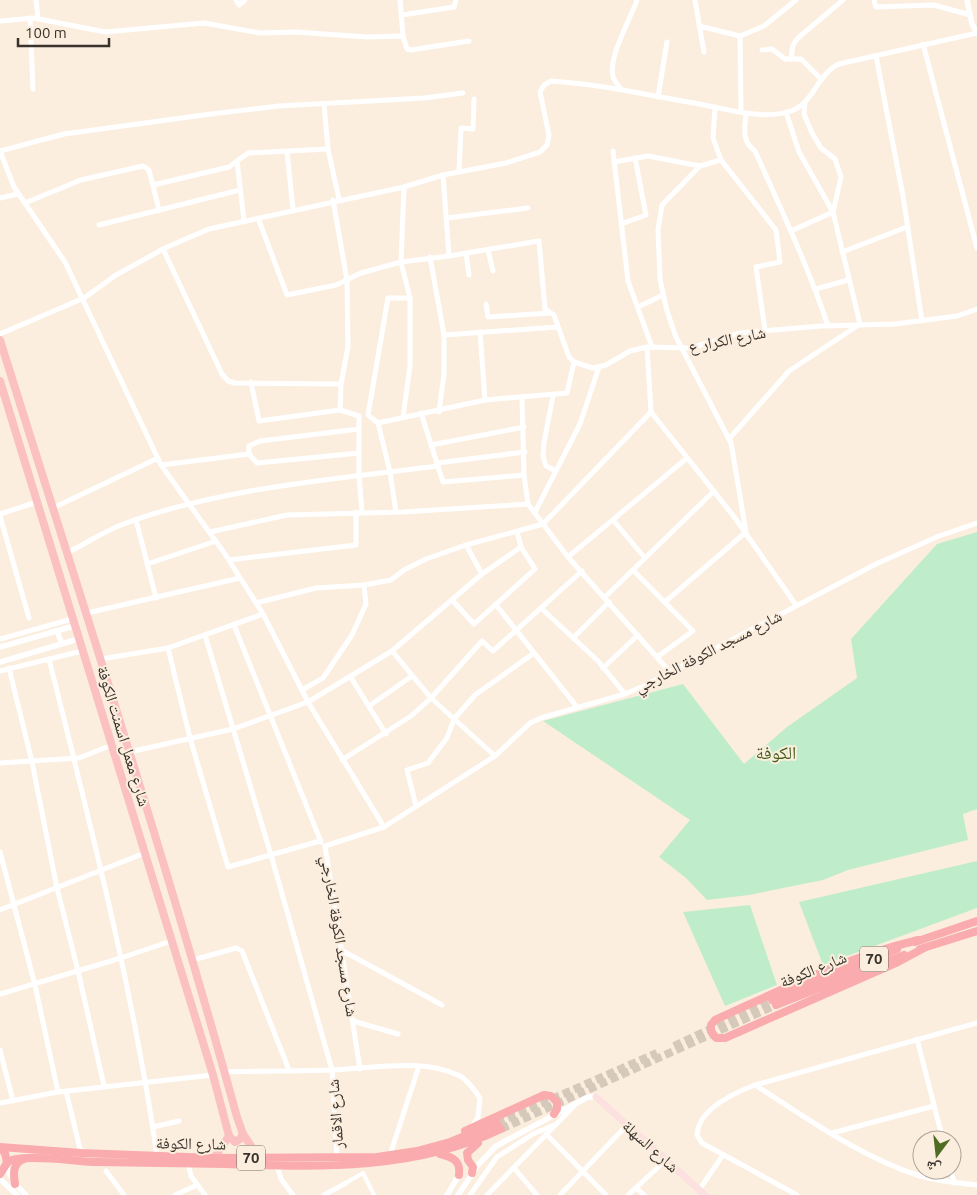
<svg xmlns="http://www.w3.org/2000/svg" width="977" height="1195" font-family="Ubuntu,'Noto Naskh Arabic',sans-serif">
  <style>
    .green { fill: #bfedcb }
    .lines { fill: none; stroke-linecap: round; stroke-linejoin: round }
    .trunk-tunnel { stroke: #d5c9bb; stroke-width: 8; stroke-dasharray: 8 4; stroke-linecap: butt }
    .pedestrian { stroke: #fff; stroke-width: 4 }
    .minor { stroke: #fff; stroke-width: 5 }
    .tertiary { stroke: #fff; stroke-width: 5.5 }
    .secondary { stroke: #fde0e0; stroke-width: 7 }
    .primary { stroke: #fbc0c2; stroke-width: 8 }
    .trunk { stroke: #faabae; stroke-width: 8 }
    .labels { text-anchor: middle; stroke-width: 4; stroke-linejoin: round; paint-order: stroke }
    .shield { fill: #fceede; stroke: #746b62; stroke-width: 1 }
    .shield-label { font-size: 15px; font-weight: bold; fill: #39332d }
    .street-label { font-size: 16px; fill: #39332d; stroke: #fceede }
    .neighbourhood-label { font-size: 18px; fill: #445f1a; stroke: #fceede }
  </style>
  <rect width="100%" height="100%" fill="#fceede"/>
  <g class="green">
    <path d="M977,532V809L963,814L968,840L848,870L823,880L749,895L707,900L686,878L659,857L690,820L543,721L683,684L744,764L787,727L857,678L851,639L937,544Z"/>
    <path d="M977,861V908L823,965L799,902Z"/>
    <path d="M750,905L777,985L725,1006L683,912Z"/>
  </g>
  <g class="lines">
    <g class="trunk-tunnel">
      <path d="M674,1046L772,1000"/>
      <path d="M497,1123L657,1053"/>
      <path d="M501,1129L776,1005"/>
    </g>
    <path class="pedestrian" d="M346,1183L363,1173L374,1195"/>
    <g class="minor">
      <path d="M36,0L38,19"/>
      <path d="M236,0L239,5L245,0"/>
      <path d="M400,0L403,36L407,49L411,50L469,41"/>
      <path d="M695,0L704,52"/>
      <path d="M874,0L876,7L934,5L970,15"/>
      <path d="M402,15L454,7L456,0"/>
      <path d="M30,18L33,89"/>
      <path d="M0,21L34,18L105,32L204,23L260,33L296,32L367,37L403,36"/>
      <path d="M699,26L740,36L764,26L796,0"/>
      <path d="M740,36L741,111"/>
      <path d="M923,44L977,248"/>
      <path d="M762,50L772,49L785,59H801L821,79"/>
      <path d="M876,56L903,196L922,321"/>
      <path d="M791,59L793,45L798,38L843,0"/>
      <path d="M621,89C618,85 614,81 613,76C608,57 631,18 637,0"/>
      <path d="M658,97L667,42"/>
      <path d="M324,105L328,149L339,199"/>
      <path d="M715,107L713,138L721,160L776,230L780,262L756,267L765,330"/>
      <path d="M786,112L799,152L833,212L791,231"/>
      <path d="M746,113C745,128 741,141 755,151C781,209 808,266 828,326"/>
      <path d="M0,151L14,187L65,262L161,465L225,554L263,614L308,702L384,827"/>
      <path d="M0,151L64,134L211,114L279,106L424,98L463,93"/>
      <path d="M613,151L628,281L652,347"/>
      <path d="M287,152L293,209"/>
      <path d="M237,161L244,221"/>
      <path d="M614,162L648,156L700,166"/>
      <path d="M459,172L461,128L473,129L474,99"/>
      <path d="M443,175L449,256L539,241L545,309L554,315L569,357L574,362L593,368L606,365L630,351L647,347L691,348L740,333L821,326L895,324L957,316L977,309"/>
      <path d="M153,185L229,167L248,153L328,149"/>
      <path d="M0,198L18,194"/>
      <path d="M25,203L81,180L143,166L149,170L159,210"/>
      <path d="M258,218L287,295L336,285L361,273L401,262L449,256"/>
      <path d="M447,218L528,208"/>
      <path d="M621,224L646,215L635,158"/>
      <path d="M99,225L240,190"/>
      <path d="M163,249L222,374L228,381L235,383L341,384L348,347L347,280L333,200"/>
      <path d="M488,250L493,271"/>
      <path d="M842,252L907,227"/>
      <path d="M466,253L469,275"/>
      <path d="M430,257L444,335V374L439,412"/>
      <path d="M816,289L848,280"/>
      <path d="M486,304L488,317L550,313"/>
      <path d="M638,307L663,295"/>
      <path d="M480,332L485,400"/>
      <path d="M0,334L84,298L116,275L165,248L209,229L404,187L443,175L506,163L540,152L547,145L549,135L540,92L544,85L551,81C599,84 646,95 694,103C724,108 761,121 791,111C814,103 817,74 839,64L977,33"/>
      <path d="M444,335L558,327"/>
      <path d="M251,382L259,421L340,410"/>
      <path d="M341,384L340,410L359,416V475L362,512"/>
      <path d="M553,396L544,442L543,456L546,466L556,471"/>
      <path d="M522,397L524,475L528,504"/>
      <path d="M651,412L735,518L796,605"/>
      <path d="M421,413L443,482L524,475"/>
      <path d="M403,417L410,366V298L401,262L404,187"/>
      <path d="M378,423L485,400L567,393L574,362"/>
      <path d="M729,439L789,371L860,324L833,212L841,177L835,159L821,148L812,133L804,114L805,102"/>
      <path d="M431,445L524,427"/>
      <path d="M249,454V446L260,441L359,429"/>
      <path d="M437,463L525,452"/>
      <path d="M161,465L249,454L257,463L359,453"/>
      <path d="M53,508L158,458"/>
      <path d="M396,512L390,472L378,423L368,415L388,298H410"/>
      <path d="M535,512L580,424L599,367"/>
      <path d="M0,514L37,502"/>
      <path d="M0,516L29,618"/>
      <path d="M136,520L156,598"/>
      <path d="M613,520L645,558"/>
      <path d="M210,532L287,515L403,512L528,504L568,557L670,672"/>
      <path d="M466,545L482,574"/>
      <path d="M67,553C85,544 103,532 121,525C217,488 336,479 438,466"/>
      <path d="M568,557L687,458"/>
      <path d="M229,560L356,545V512"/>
      <path d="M147,564L216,541"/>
      <path d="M633,570L693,631L657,657"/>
      <path d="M605,597L714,491"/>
      <path d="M452,600L474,624L535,569L521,547L517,532"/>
      <path d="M666,601L746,532L731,443L676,337L667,311L660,279L658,230L662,205L700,166L721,160"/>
      <path d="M256,603L316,588L364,585L391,580L404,570L426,559L466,545L543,524L651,412L647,347"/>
      <path d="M497,606L577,707"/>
      <path d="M541,608L598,661L625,694"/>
      <path d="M87,613L240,578"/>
      <path d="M234,625L321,842"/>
      <path d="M205,635L271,855L332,1070L337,1158"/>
      <path d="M573,638L609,602"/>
      <path d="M0,639L72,619"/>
      <path d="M168,648L190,738L228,867L320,841"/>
      <path d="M392,651L431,698L495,756"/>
      <path d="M49,659C90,824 133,988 157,1156"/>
      <path d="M101,659L168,648L263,614"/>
      <path d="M9,668L32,762L57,888L78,971L104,1086"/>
      <path d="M603,668L638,635"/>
      <path d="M0,671L82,651"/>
      <path d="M350,676L386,734"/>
      <path d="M302,690L323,678L352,635L366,604L364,585"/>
      <path d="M369,706L412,676"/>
      <path d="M129,752L233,729L308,702L392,651L482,574L521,547"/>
      <path d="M342,760L411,716L431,698L482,641L493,651L582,571"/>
      <path d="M0,763L79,758L112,745"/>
      <path d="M416,806L407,770L428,763L447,738L454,719L475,695L534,653"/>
      <path d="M325,846L384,827L495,756L530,723L541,718L625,694L646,685L876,564L939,536L977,523"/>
      <path d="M325,846L360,1069"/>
      <path d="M0,852L35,985L58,1092"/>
      <path d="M0,910L145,853"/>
      <path d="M343,951L442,1005"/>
      <path d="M193,960L236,948L242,951L289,1070"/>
      <path d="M0,994L121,958L171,941"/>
      <path d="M353,1021L398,1034"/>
      <path d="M917,1039L943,1140"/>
      <path d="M0,1050L13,1101"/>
      <path d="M224,1072C260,1071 296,1071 331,1070C372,1069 422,1057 460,1076C469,1081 474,1090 480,1098L478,1117L471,1128"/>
      <path d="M755,1085C807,1118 860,1157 920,1176C938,1181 958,1183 977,1185"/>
      <path d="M66,1091L81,1153"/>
      <path d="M0,1103L58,1092L213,1075"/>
      <path d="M153,1127L179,1121"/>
      <path d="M832,1133L934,1106"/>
      <path d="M547,1135L606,1195"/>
      <path d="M390,1155L419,1066"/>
      <path d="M188,1163L191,1176L205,1195"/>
      <path d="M277,1166L281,1179L293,1195"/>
      <path d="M514,1168L537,1195"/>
      <path d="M951,1170L954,1183"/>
      <path d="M106,1171L124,1195"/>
      <path d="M636,1188L644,1195"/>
      <path d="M699,1190L723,1155"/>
      <path d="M175,1195L197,1185"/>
      <path d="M324,1195L346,1183"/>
      <path d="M470,1195L497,1157L533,1134L554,1125"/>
      <path d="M487,1195L574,1106"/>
      <path d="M560,1195L627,1125"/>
      <path d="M628,1195L667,1159"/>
      <path d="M797,1195L702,1143L697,1135C698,1109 734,1093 755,1085L977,1023"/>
    </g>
    <g class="tertiary">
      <path d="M967,0L972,24L977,33"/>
      <path d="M57,631L62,644"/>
      <path d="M0,647L74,626"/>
      <path d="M0,662L78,639"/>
      <path d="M6,1167L15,1184L26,1195"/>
      <path d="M0,1179L17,1195"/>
      <path d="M447,1195L459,1175"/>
      <path d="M458,1195L478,1165L496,1146L588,1097H596"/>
    </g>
    <path class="secondary" d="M596,1097L705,1195"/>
    <g class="primary">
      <path d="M0,340C81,599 165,856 237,1117L243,1134L259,1158"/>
      <path d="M0,381L213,1075L229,1136L235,1142L240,1139L243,1134"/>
      <path d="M214,1158L229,1136"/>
    </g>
    <g class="trunk">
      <path d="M918,940C847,957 781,990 715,1020L711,1025V1031L716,1038H725L898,962L924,948"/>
      <path d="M915,942L977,921"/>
      <path d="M920,949L977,931"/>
      <path d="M772,1000L897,949"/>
      <path d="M776,1005L904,955"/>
      <path d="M465,1131L544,1095L551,1096L557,1102V1109L554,1114"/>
      <path d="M0,1147L81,1153L214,1158L377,1157L417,1151L450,1142L497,1123"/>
      <path d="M0,1148L5,1153L7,1163L0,1174"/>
      <path d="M440,1154C453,1157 461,1161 459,1175"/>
      <path d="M7,1163C17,1152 79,1162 96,1162C139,1163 182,1163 225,1164C319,1167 414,1171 501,1129"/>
      <path d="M472,1173L473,1167L468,1160L467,1153L478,1143"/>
      <path d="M15,1184C13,1173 13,1163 24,1159"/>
    </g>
  </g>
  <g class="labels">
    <g class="shield">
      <rect x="860" y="946.5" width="28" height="25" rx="4"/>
      <rect x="237" y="1145.5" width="28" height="25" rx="4"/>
    </g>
    <g class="shield-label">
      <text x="874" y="964">70</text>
      <text x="251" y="1163">70</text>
    </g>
    <g class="street-label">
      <text transform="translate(727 339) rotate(-11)" y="6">شارع الكرار ع</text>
      <text transform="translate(708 651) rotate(-27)" y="6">شارع مسجد الكوفة الخارجي</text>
      <text transform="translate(124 736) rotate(73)" y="6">شارع معمل اسمنت الكوفة</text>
      <text transform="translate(340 936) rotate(81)" y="6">شارع مسجد الكوفة الخارجي</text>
      <text transform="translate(813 969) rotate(-22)" y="6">شارع الكوفة</text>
      <text transform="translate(335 1114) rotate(-94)" y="6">شارع الاقمار</text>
      <text transform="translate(191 1143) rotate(1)" y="6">شارع الكوفة</text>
      <text transform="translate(651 1146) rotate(42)" y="6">شارع السهلة</text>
    </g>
    <g class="neighbourhood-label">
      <text x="776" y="759">الكوفة</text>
    </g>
  </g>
  <g transform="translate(937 1155) rotate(195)"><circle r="24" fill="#fceede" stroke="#aea397"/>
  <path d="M0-4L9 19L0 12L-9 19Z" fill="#4f6d22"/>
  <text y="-8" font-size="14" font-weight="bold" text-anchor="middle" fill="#39332d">ش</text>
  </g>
  <path d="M18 38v8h91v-8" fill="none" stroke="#39332d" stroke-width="2.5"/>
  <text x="25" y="38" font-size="15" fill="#39332d" stroke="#fceede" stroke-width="4" paint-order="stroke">100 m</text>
</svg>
